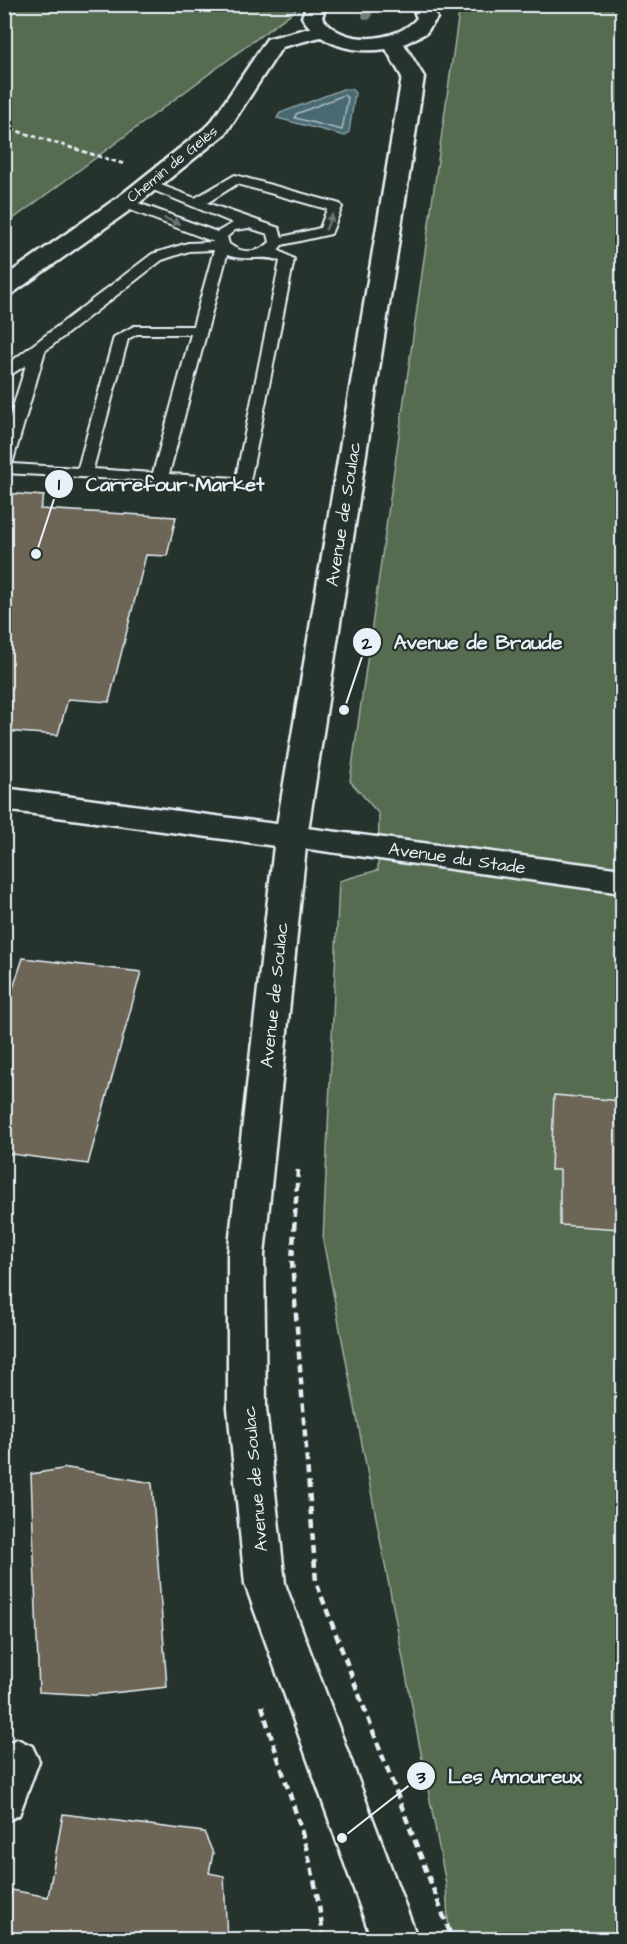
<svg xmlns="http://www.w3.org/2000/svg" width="627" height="1944" font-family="'Architects Daughter',sans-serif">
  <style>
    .green { fill: #566c51; stroke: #9faea4; stroke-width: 1.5 }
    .water { fill: #4a6971; stroke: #899fa7; stroke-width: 1.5 }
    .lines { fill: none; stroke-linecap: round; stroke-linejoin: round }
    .shore { stroke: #a9bbc2; stroke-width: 1.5 }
    .building { fill: #6d6555; stroke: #e8f1f8; stroke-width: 1.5 }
    .service-casing { stroke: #e8f1f8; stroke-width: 4 }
    .minor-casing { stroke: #e8f1f8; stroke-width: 5 }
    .tertiary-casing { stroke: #e8f1f8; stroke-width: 5 }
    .secondary-casing { stroke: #e8f1f8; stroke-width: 5 }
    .path-far1 { stroke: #e8f1f8; stroke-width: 3; stroke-dasharray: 4.5 3; stroke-linecap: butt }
    .path { stroke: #e8f1f8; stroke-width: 4.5; stroke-dasharray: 8 5; stroke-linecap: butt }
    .service { fill: #26332d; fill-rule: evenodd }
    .minor { fill: #26332d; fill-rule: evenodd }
    .tertiary { fill: #26332d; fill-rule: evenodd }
    .secondary { fill: #26332d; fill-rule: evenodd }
    .tree { fill: #717e78 }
    .oneway { fill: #6a7674 }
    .labels { text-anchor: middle; stroke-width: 4.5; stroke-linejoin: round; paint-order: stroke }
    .far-street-label { font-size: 15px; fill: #e8f1f8; stroke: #26332d }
    .street-label { font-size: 18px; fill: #e8f1f8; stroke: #26332d }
    .leader { fill: none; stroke: #e8f1f8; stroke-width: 2 }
    .callout-dot { fill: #e8f1f8; stroke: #26332d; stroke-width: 2 }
    .mark-label { font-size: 18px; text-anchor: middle; font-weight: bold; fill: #111 }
    .callout-label { font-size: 20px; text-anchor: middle; font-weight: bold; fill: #e8f1f8; stroke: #26332d; stroke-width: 4.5; stroke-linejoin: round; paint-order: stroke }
  </style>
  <rect width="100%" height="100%" fill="#26332d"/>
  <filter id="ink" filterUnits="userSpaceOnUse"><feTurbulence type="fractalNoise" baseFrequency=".0167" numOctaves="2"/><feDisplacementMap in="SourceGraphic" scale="12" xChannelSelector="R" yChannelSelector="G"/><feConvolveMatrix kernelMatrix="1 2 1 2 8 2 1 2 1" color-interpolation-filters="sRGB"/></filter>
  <g filter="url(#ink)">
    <g class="green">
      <path d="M5,4H302V5L5,225Z"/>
      <path d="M460,5H622V1939H449L446,1884L323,1240L339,881L378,870L379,814L350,781Z"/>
    </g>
    <path class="water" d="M343,89H351L355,93L349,132L345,136L277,118L280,113Z"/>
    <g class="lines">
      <path class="shore" d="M344,95L348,98L342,130L295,118L296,114Z"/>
    </g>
    <g class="building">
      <path d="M4,493L44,496L40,509L176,517L167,556L146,555L109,702L68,699L58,735L4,731Z"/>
      <path d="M23,958L141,972L88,1164L4,1153V1015Z"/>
      <path d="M554,1095L622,1101V1229L560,1225V1170H551Z"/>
      <path d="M68,1468L152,1483L167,1687L94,1695L39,1692L31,1474Z"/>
      <path d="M63,1814L204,1832L213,1853L209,1873L224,1876L227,1940H4V1921L12,1890L48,1897Z"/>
    </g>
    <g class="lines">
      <defs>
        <path id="service" d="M235,175L340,204L342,207L331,234L282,245L278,250L294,259L249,486L4,473V436L26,365L4,379V367L152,254L188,243L214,242L120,206V200H130L217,232L233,223L141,185L143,182H153L195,198ZM237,184L327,209L320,228L282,237L279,228L207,203ZM249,228L268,234L270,242C258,254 242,254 229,244L227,237L235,230ZM214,250L193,326H134L114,337L78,468L12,464L45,351L162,260L189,251ZM227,255C245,262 263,254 280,261L236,478L169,474ZM137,334H191L153,473L93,469L128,339Z"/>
        <g id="minor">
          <path d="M321,25L328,27L331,31L328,35L282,47L226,133L133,208L13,293L4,295V277L117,198L210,124L267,39Z"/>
          <path d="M291,826L622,869V893L280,845L275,837L280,829Z"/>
          <path d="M17,1739L32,1746L39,1761L19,1815L4,1822V1745Z"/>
        </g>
        <path id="tertiary" d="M4,788L291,826L302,829L307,837L302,845L291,848L4,810Z"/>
        <path id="secondary" d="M307,4H327L322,17C341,47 396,43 417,18L411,4H431L437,18L426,33L404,44L424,77L307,837L264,1255L266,1408L285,1584L418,1940H372L245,1584L228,1408V1255L275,837L402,77L386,49C354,54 319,45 302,17Z"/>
      </defs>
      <use href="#service" class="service-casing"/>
      <use href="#minor" class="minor-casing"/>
      <use href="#tertiary" class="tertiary-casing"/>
      <use href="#secondary" class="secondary-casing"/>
      <path class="path-far1" d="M4,127L124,164"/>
      <g class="path">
        <path d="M298,1170L292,1261L316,1582L450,1933L437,1938"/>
        <path d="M262,1706C284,1784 317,1858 323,1940"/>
      </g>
      <use href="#service" class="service"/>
      <use href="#minor" class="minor"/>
      <use href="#tertiary" class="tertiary"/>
      <use href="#secondary" class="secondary"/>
    </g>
    <circle class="tree" cx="367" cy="15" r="5"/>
    <defs><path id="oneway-solid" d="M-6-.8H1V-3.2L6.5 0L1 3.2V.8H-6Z" transform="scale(1.5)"/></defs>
    <g class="oneway">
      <use href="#oneway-solid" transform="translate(172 221) rotate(21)"/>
      <use href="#oneway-solid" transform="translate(329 222) rotate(-66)"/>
    </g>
  </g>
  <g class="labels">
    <g class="far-street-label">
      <text transform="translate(172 164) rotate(-39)" y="5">Chemin de Gelès</text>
    </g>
    <g class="street-label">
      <text transform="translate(343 514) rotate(-81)" y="6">Avenue de Soulac</text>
      <text transform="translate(457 858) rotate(8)" y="6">Avenue du Stade</text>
      <text transform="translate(274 995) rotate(-84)" y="6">Avenue de Soulac</text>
      <text transform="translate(255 1479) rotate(-95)" y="6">Avenue de Soulac</text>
    </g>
  </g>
  <path class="leader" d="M36 554L59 484M344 710L367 642M342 1838L421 1776"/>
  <g class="callout-dot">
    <circle cx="36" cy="554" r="6"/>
    <circle cx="344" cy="710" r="6"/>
    <circle cx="342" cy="1838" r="6"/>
    <circle cx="59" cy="484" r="15"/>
    <circle cx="367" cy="642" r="15"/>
    <circle cx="421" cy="1776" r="15"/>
  </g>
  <g class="mark-label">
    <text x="59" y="490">1</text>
    <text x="367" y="649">2</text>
    <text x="421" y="1783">3</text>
  </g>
  <g class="callout-label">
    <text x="175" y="491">Carrefour Market</text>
    <text x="478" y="649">Avenue de Braude</text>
    <text x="515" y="1783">Les Amoureux</text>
  </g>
  <rect width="627" height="1944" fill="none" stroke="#26332d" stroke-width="24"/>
  <rect x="12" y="12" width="603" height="1920" fill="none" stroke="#e8f1f8" stroke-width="2" filter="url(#ink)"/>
</svg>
